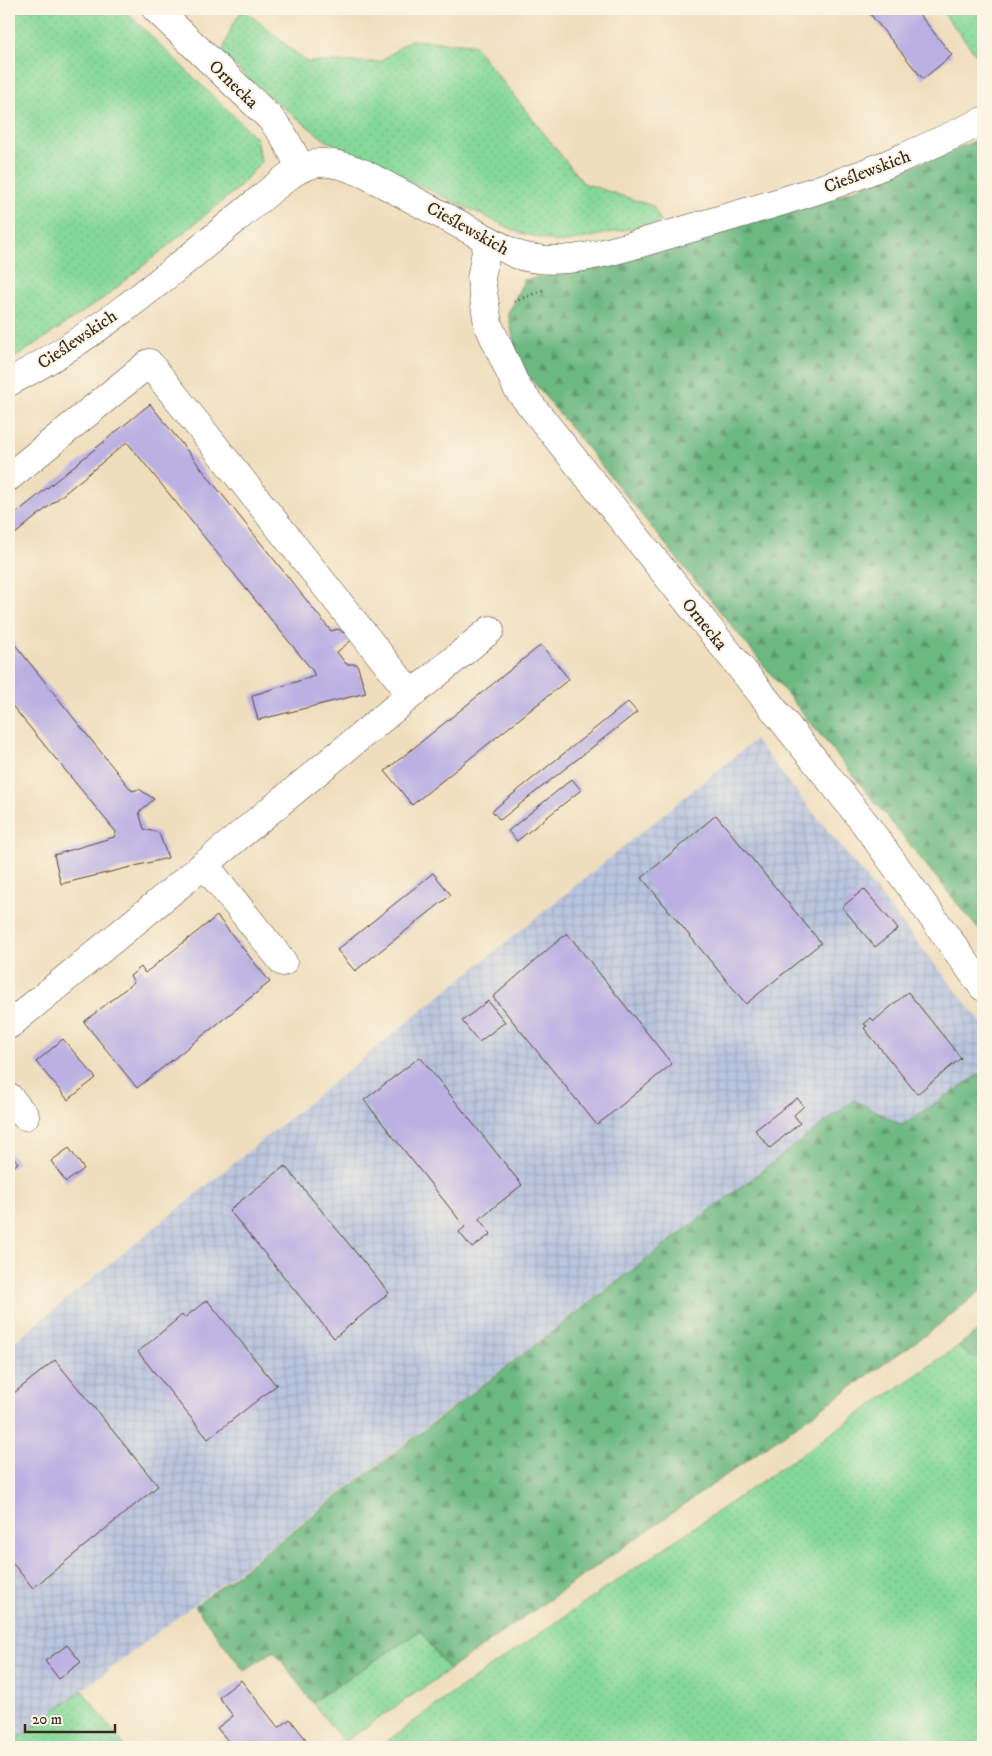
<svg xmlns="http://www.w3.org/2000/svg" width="992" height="1756" font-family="'IM FELL DW Pica',serif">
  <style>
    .industrial { fill: url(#industrial-grid) }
    .grass { fill: url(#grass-dots); stroke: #60815c }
    .forest { fill: url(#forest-firs); stroke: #547150 }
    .building { fill: #bbb0e2 }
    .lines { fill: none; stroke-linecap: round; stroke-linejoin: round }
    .minor-casing { stroke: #564536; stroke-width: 29 }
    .path { stroke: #564536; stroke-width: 3; stroke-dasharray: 1 4; stroke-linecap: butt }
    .minor { stroke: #fff; stroke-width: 28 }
    .labels { text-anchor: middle; stroke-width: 4; stroke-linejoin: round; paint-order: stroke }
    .street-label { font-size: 18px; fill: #3b2a1e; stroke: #fcf5e5 }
  </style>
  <defs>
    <pattern id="industrial-grid" width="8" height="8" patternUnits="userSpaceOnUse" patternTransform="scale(1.25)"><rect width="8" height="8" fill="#b9c5de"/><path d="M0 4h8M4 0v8" fill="none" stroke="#a0a9be"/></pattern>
    <pattern id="grass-dots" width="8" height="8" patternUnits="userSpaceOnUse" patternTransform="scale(1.25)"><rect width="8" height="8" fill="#85d89a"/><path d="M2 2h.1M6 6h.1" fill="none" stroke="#74ba84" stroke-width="1.8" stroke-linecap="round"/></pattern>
    <pattern id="forest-firs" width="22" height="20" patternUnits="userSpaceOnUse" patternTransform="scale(1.25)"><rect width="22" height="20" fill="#6cb882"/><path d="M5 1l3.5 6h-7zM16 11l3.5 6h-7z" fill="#5a966a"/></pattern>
  </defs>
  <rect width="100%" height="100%" fill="#fcf5e5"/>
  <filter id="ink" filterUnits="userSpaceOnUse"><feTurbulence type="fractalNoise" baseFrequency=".02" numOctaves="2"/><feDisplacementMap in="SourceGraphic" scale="10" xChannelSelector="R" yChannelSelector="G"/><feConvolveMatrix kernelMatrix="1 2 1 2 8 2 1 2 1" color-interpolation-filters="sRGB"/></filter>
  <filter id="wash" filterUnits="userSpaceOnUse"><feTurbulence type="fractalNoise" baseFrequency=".0096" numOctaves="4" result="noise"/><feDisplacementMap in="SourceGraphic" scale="20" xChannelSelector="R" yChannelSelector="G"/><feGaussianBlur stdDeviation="1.12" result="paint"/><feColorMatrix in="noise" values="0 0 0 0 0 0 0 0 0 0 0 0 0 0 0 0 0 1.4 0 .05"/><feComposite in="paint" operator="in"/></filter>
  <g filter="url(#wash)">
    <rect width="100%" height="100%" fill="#efdebd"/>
    <path class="industrial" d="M755,740L983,1024V1072L902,1125L854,1100L9,1746V1346Z"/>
    <g class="grass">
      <path d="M9,9H123L256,138L261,162L237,189L105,297L9,362Z"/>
      <path d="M243,9L307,62H380L410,40L473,44L583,183L653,206L661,222L562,243L520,233L325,140L261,90L222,54L232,26Z"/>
      <path d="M940,9H983V63Z"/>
      <path d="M957,1347L983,1363V1747H379L456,1691Z"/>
      <path d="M420,1631L449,1670L344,1742L312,1702Z"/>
      <path d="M82,1690L125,1747H9V1746Z"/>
    </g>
    <g class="forest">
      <path d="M983,138V935L518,363L508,313L524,280L605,265L833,198Z"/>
      <path d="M983,1072V1289L931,1331L449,1670L420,1631L312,1702L274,1651L244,1671L195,1606L854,1100L902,1125Z"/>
      <path d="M983,1327V1363L957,1347Z"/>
    </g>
    <g id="blocks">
      <g class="building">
        <path d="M866,9H915L952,55L923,79Z"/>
        <path d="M150,404L331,631L338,629L353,639L337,652L346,664H357L366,693L258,720L252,697L253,695L315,676L312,670L127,442L9,539V519Z"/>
        <path d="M9,637L132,791L139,789L154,799L139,812L144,829L159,833L168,858L61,884L54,855L114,837L116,832L9,702Z"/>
        <path d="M541,645L569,679L412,805L385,771Z"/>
        <path d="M628,702L637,712L500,820L492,811Z"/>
        <path d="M572,779L581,790L517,841L508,831Z"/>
        <path d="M716,815L821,943L746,1004L642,878Z"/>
        <path d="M433,873L451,895L355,971L337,950Z"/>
        <path d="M864,889L898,929L875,947L842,907Z"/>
        <path d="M217,916L270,982L137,1088L84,1022L134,982L130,976L141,967L145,973Z"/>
        <path d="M567,933L672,1064L597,1125L493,997Z"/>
        <path d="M908,992L961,1058L917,1094L864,1028L867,1026L864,1024L871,1018L874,1021Z"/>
        <path d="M488,1001L505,1022L479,1042L462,1021Z"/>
        <path d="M63,1039L96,1078L68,1100L36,1062Z"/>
        <path d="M420,1057L522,1185L479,1219L491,1234L472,1248L459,1232L465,1227L364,1100Z"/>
        <path d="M797,1098L804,1106L794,1115L800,1123L770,1148L755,1130Z"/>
        <path d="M69,1148L84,1169L66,1182L51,1161Z"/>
        <path d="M9,1152L18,1163L9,1170Z"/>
        <path d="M285,1166L389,1293L334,1338L229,1210Z"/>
        <path d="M207,1300L275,1384H278L208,1439L138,1352L182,1315L184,1318Z"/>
        <path d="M55,1360L158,1486L33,1588L9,1559V1397Z"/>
        <path d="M67,1645L81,1662L59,1679L45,1661Z"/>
        <path d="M241,1680L277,1726L280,1727L290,1719L312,1747H233L217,1728L233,1716L219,1697Z"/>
      </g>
    </g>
  </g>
  <g filter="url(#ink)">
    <use href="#blocks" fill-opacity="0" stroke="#564536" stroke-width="1"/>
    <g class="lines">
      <defs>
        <g id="minor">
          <path d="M156,9L270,118L282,133L301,168"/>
          <path d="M488,240L481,279L488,324L517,388L863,821L983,987"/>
          <path d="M9,382C109,331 199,248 286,178C315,156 334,161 365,174L515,254C566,272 634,244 685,230C732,216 780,203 826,187C880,169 932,145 983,121"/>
          <path d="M9,477L149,363L411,694"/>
          <path d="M204,864L283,962"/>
          <path d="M9,1025L490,630"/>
          <path d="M9,1097L25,1116"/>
        </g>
      </defs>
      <use href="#minor" class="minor-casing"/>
      <path class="path" d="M514,302L545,289"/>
      <use href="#minor" class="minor"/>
    </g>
  </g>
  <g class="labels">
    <g class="street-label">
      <text transform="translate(234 84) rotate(44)" y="6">Ornecka</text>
      <text transform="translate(867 171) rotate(-21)" y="6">Cieślewskich</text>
      <text transform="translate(468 228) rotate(29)" y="6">Cieślewskich</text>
      <text transform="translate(77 339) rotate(-34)" y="6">Cieślewskich</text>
      <text transform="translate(705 624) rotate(51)" y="6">Ornecka</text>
    </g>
  </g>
  <rect width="992" height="1756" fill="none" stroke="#fcf5e5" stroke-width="30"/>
  <path d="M25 1724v8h90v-8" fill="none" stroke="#3b2a1e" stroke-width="2.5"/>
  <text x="32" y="1724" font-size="15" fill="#3b2a1e" stroke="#fcf5e5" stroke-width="4" paint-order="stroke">20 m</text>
</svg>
